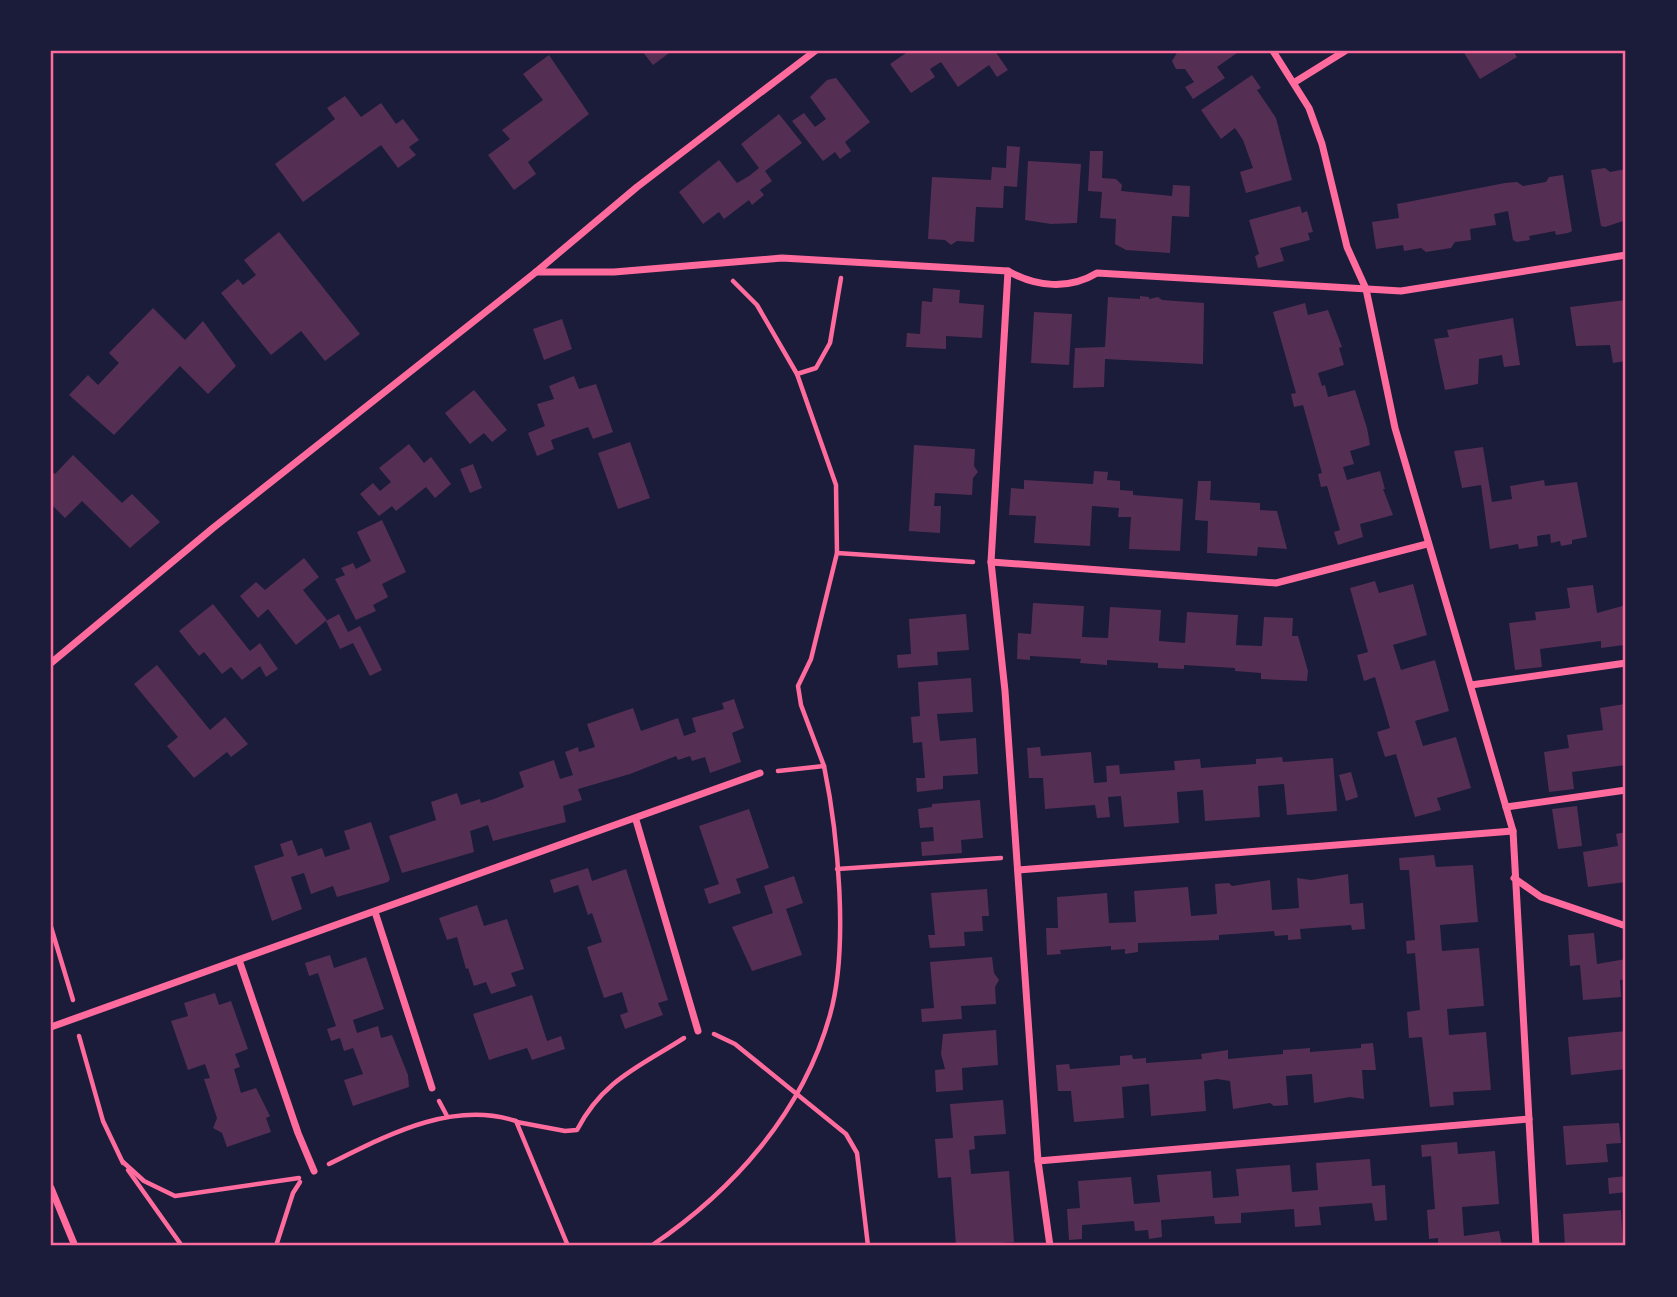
<svg xmlns="http://www.w3.org/2000/svg" width="1677" height="1297" font-family="Poppins,sans-serif">
  <style>
    .building { fill: #542f53 }
    .lines { fill: none; stroke-linecap: round; stroke-linejoin: round }
    .path { stroke: #ff6b9d; stroke-width: 4.5 }
    .minor { stroke: #ff6b9d; stroke-width: 7 }
    .neatline { fill: none; stroke: #ff6b9d; stroke-width: 2.5 }
  </style>
  <rect width="100%" height="100%" fill="#1b1b3a"/>
  <g class="building">
    <path d="M642,51H672L653,65Z"/>
    <path d="M909,51H995L1008,70L997,77L989,65L958,87L941,62L930,69L935,77L911,93L890,64Z"/>
    <path d="M1178,51H1236L1237,53L1217,67L1225,78L1193,99L1185,87L1194,82L1185,69H1176L1172,61Z"/>
    <path d="M1463,51H1513L1517,57L1480,79Z"/>
    <path d="M549,55L589,114L528,162L536,174L514,190L488,155L510,139L502,130L543,100L523,74Z"/>
    <path d="M1252,75L1261,88L1257,90L1276,118L1292,180L1246,193L1240,172L1253,168L1243,140L1235,128L1221,139L1201,110Z"/>
    <path d="M836,78L870,122L845,142L851,151L840,159L835,152L823,161L792,121L804,113L815,127L826,119L810,97L827,80Z"/>
    <path d="M345,96L361,117L381,103L396,124L403,119L419,140L409,147L416,155L398,168L381,145L303,202L275,164L335,119L327,108Z"/>
    <path d="M779,114L802,143L765,171L772,181L760,190L764,195L752,205L749,200L724,219L719,212L703,224L679,192L719,160L737,183L749,176L759,168L741,144Z"/>
    <path d="M1007,146L1020,147L1017,187L1004,186L1003,208L976,207L974,242L957,241L951,245L945,240L928,239L932,177L991,180L992,167L1006,168Z"/>
    <path d="M1090,151H1103L1102,178L1116,179L1122,185L1121,191L1172,196L1173,185L1190,186L1189,217L1172,216L1170,253L1126,250L1115,244L1116,219L1100,218L1102,192L1088,191Z"/>
    <path d="M1028,161L1081,164L1077,223L1051,224L1025,220Z"/>
    <path d="M1605,168L1610,172L1626,169V220L1605,227L1601,226L1591,170Z"/>
    <path d="M1563,175L1572,231L1568,233L1556,235L1555,231L1529,236L1530,240L1517,242L1513,240L1508,211L1494,214L1496,225L1470,229L1471,240L1455,242L1451,248L1426,252L1421,248L1404,251L1403,245L1376,249L1372,222L1399,218L1397,204L1505,183L1517,182L1523,186L1546,182L1549,177Z"/>
    <path d="M1300,206L1302,213L1307,211L1313,232L1308,233L1310,240L1280,248L1284,261L1258,268L1255,256L1259,254L1249,220Z"/>
    <path d="M279,232L360,334L325,361L301,331L271,355L221,293L238,279L243,285L256,275L244,260Z"/>
    <path d="M933,288L960,290L959,303L984,305L982,338L946,336V349L906,347L907,333L920,334L922,301L932,302Z"/>
    <path d="M1140,296L1149,297V299L1158,297L1162,300L1204,303L1203,364L1105,359L1104,387L1073,388L1075,348L1105,347L1108,297L1140,299Z"/>
    <path d="M1626,300V361L1613,363L1610,345L1576,346L1570,307Z"/>
    <path d="M1305,303L1308,315L1328,310L1342,347L1339,348L1344,365L1318,373L1322,386L1325,385L1328,397L1355,390L1367,428L1370,445L1350,451L1354,464L1343,467L1347,480L1380,471L1385,489H1383L1393,515L1360,524L1363,537L1338,545L1334,532L1340,530L1327,486L1321,487L1318,474L1322,473L1303,405L1294,407L1291,394L1296,393L1273,312Z"/>
    <path d="M153,308L185,340L203,321L236,366L208,394L180,366L114,435L69,395L88,375L98,385L119,363L109,353Z"/>
    <path d="M1034,312L1072,314L1069,365L1031,363Z"/>
    <path d="M1513,318L1520,365L1504,367L1502,355L1479,359L1478,384L1445,390L1434,339L1449,337L1447,330Z"/>
    <path d="M562,319L572,349L544,360L533,329Z"/>
    <path d="M574,376L579,389L596,384L613,432L593,439L588,427L551,440L554,449L537,456L528,433L545,426L537,404L554,399L549,386Z"/>
    <path d="M474,390L507,430L492,442L484,433L470,444L445,413Z"/>
    <path d="M630,442L650,498L618,509L598,453Z"/>
    <path d="M409,444L424,463L431,457L451,484L435,498L426,487L396,511L392,506L379,516L360,494L373,483L380,491L391,482L379,468Z"/>
    <path d="M914,445L975,449L974,466L978,472L973,478L972,495L935,493L934,506H941L940,533L909,531Z"/>
    <path d="M1483,447L1492,502L1512,499L1510,486L1544,480L1545,486L1577,482L1587,537L1572,540V544L1561,546L1560,541L1551,543L1550,534L1537,536L1538,546L1519,549L1518,544L1490,549L1481,485L1462,488L1454,451Z"/>
    <path d="M73,455L122,503L132,494L160,522L130,548L82,501L65,518L53,506L51,508V471L55,474Z"/>
    <path d="M473,464L482,488L470,493L460,469Z"/>
    <path d="M1094,471L1108,472L1107,480L1120,481V490L1133,491V495L1183,499L1180,551L1129,549L1131,517H1118L1119,508L1092,506L1090,546L1034,543L1036,516L1009,515L1011,488L1024,489V480L1093,484Z"/>
    <path d="M1198,481H1211L1210,500L1260,503V510L1277,511L1287,549L1258,547L1257,556L1207,553L1208,521L1195,520Z"/>
    <path d="M382,520L406,572L382,584L388,597L373,605L376,611L356,620L335,579L345,575L341,568L353,563L356,569L371,561L357,532Z"/>
    <path d="M304,558L319,577L303,590L327,620L296,645L268,609L258,618L240,596L256,582L265,590Z"/>
    <path d="M1375,581L1379,593L1413,584L1427,635L1393,645L1401,670L1435,660L1449,711L1415,721L1423,746L1456,737L1471,788L1437,798L1441,810L1415,817L1396,754L1385,757L1377,732L1390,728L1375,677L1364,681L1357,655L1368,652L1350,588Z"/>
    <path d="M1593,585L1597,613L1626,605L1624,645L1601,648V641L1540,649L1542,667L1515,670L1509,623L1536,620L1535,612L1570,608L1567,588Z"/>
    <path d="M1033,603L1084,606L1082,637L1108,638L1110,607L1161,610L1159,641L1185,643L1187,612L1238,615L1236,645L1262,646L1264,617L1293,618L1292,636H1298L1308,671L1307,681L1261,679V673L1235,671V668L1184,665V669L1158,668V663L1107,660V665L1093,664L1080,663L1081,659L1030,656V660L1017,659L1018,633L1031,634Z"/>
    <path d="M213,604L250,651L260,643L278,669L266,677L260,666L242,680L231,667L222,674L204,652L199,656L179,631Z"/>
    <path d="M339,614L348,632L360,626L382,670L370,676L353,643L340,649L326,621Z"/>
    <path d="M966,614L969,650L937,652L938,665L898,668L897,655L911,654L909,619Z"/>
    <path d="M157,665L210,730L225,717L248,744L231,757L227,752L194,778L167,746L178,737L134,684Z"/>
    <path d="M971,678L973,712L937,714L940,741L976,738L978,774L943,776V789L917,792L916,778H925L922,742L913,743L911,717L920,716L918,682Z"/>
    <path d="M734,699L744,728L732,733L741,762L710,773L705,757L692,761L690,756L678,760L676,756L630,774L578,789L582,800L563,806L566,822L493,841L488,825L470,831L474,852L402,873L389,836L436,820L431,802L457,793L461,805L480,799L481,803L494,799L524,787L519,772L554,760L560,779L573,775L565,752L578,747L579,752L595,747L587,724L633,708L641,731L678,718L684,736L696,732L692,718L724,709L722,703Z"/>
    <path d="M1625,704L1626,765L1572,772L1574,789L1549,792L1544,752L1569,748L1567,735L1603,730L1600,708Z"/>
    <path d="M1040,747L1041,756L1091,752L1094,783L1107,782L1106,766L1119,765L1120,774L1175,770L1174,761L1200,759L1201,768L1256,764V759L1270,758L1282,757L1283,762L1333,758L1337,811L1287,815L1284,784L1258,786L1260,817L1205,821L1203,790L1177,792L1179,823L1124,827L1121,796L1108,797L1110,817L1097,818L1095,805L1045,809L1043,778H1029L1027,748Z"/>
    <path d="M1351,772L1358,797L1346,801L1339,775Z"/>
    <path d="M980,800L983,838L961,840L962,853L922,856L921,842L934,841L933,827L920,828L918,809L932,807V804Z"/>
    <path d="M1577,806L1582,846L1558,849L1552,809Z"/>
    <path d="M749,809L769,868L736,879L741,893L709,904L704,889L719,884L699,826Z"/>
    <path d="M371,822L390,879L388,882L337,897L333,886L311,894L304,873L291,877L302,909L272,921L254,866L284,856L280,844L292,840L298,856L322,848L325,857L350,849L344,831Z"/>
    <path d="M1626,832V882L1588,887L1583,852L1618,846L1616,834Z"/>
    <path d="M1434,855L1436,867L1473,865L1478,922L1440,925L1442,951L1479,948L1484,1006L1447,1009L1449,1035L1486,1032L1491,1090L1453,1092L1454,1105L1430,1107L1422,1037L1409,1038L1407,1012L1420,1010L1415,953L1407,954L1406,941L1415,940L1409,870H1400L1399,858Z"/>
    <path d="M588,868L592,881L626,869L668,1000L658,1003L663,1015L625,1029L620,1015L628,1012L622,992L604,998L587,947L602,942L592,913L588,915L578,885L554,893L550,880Z"/>
    <path d="M1348,874L1350,904L1363,903L1365,929L1352,930L1351,925L1300,929L1301,939L1288,940V935L1275,936L1274,931L1219,935V940L1138,943V952L1125,954V949L1111,950V946L1060,950L1061,954L1047,955L1046,928H1058L1057,897L1107,893L1109,923L1136,922L1134,891L1188,887L1191,916L1217,914L1215,884L1229,883L1232,886L1270,880L1272,910L1286,909L1299,908L1297,878L1311,880Z"/>
    <path d="M794,876L803,903L786,909L802,955L752,971L732,927L773,913L764,886Z"/>
    <path d="M987,889L989,916H982L983,931L964,932L965,946L930,948L928,935H935L931,893Z"/>
    <path d="M477,905L484,926L507,919L524,969L511,973L516,986L491,994L486,982L474,986L468,968L466,969L457,937L447,940L439,918Z"/>
    <path d="M1594,933L1597,964L1626,959V979L1620,980L1621,997L1583,1000L1580,965L1570,966L1568,935Z"/>
    <path d="M330,955L334,968L366,957L384,1009L353,1020L357,1033L378,1026L381,1038L392,1035L408,1075L409,1087L353,1106L344,1080L363,1074L353,1048L344,1051L340,1038L331,1041L327,1029L336,1026L327,1000L318,973L309,976L305,963Z"/>
    <path d="M992,957L994,973L999,980L995,987L996,1004L961,1006L962,1019L922,1022L921,1009L934,1008L930,962Z"/>
    <path d="M215,993L219,1005L231,1001L248,1049L235,1054L240,1067L234,1069L241,1093L256,1088L270,1116L266,1118L271,1132L227,1147L222,1133L213,1128L217,1118L204,1079L210,1078L205,1064L188,1070L171,1021L188,1016L184,1003Z"/>
    <path d="M532,995L547,1041L561,1036L565,1049L532,1060L527,1048L489,1060L473,1014Z"/>
    <path d="M996,1030L998,1065L962,1068L963,1090L936,1092L935,1070L945,1069L941,1054L943,1034Z"/>
    <path d="M1626,1031V1069L1571,1075L1568,1037Z"/>
    <path d="M1373,1043L1376,1070H1362L1364,1099L1350,1097L1314,1103L1312,1074L1286,1076L1288,1105L1274,1106L1270,1103L1233,1109L1230,1081L1217,1079L1204,1081L1206,1111L1151,1116L1149,1084L1122,1087L1124,1118L1074,1122L1071,1091H1058L1056,1065L1069,1064L1070,1069L1120,1065V1056L1132,1055L1133,1059L1146,1058V1063L1202,1059L1201,1054L1228,1050V1059L1283,1054V1050L1297,1049L1310,1048V1052L1361,1048V1044Z"/>
    <path d="M1003,1100L1006,1134L974,1136L975,1149L969,1150L971,1174L1009,1171L1014,1242L956,1246L951,1177L938,1178L935,1139L953,1138L950,1104Z"/>
    <path d="M1619,1123L1621,1143L1606,1144L1608,1162L1566,1165L1563,1126Z"/>
    <path d="M1457,1142L1458,1154L1495,1151L1499,1204L1462,1207L1464,1236L1499,1231L1502,1246H1438V1238L1429,1239L1427,1210L1435,1209L1433,1183L1431,1156L1422,1157L1421,1145Z"/>
    <path d="M1370,1159L1372,1186L1385,1185L1387,1220L1375,1221L1372,1203L1319,1207L1321,1225L1295,1227L1294,1209L1241,1213V1223L1215,1224L1214,1216L1161,1220L1162,1237L1149,1239L1148,1230L1135,1231L1134,1221L1082,1225V1239L1069,1240L1067,1209L1080,1208L1078,1181L1131,1177L1134,1204L1146,1203L1160,1202L1157,1175L1211,1171L1213,1198L1239,1196L1236,1169L1290,1165L1292,1192L1318,1190L1316,1163Z"/>
    <path d="M1626,1176V1192L1609,1194L1608,1178Z"/>
    <path d="M1621,1210L1623,1246H1565L1563,1214Z"/>
  </g>
  <g class="lines">
    <g class="path">
      <path d="M733,281L757,305L797,374L836,485L837,553"/>
      <path d="M797,374L816,368L830,343L841,278"/>
      <path d="M824,766L801,705L798,686L811,659L837,553L973,562"/>
      <path d="M837,869L1001,858"/>
      <path d="M51,927L73,1000"/>
      <path d="M714,1034L735,1044L846,1134L857,1153L868,1246"/>
      <path d="M79,1036L103,1121L123,1163"/>
      <path d="M439,1101L447,1116"/>
      <path d="M517,1122L565,1131L577,1130C603,1080 639,1067 684,1038"/>
      <path d="M123,1162L144,1181L175,1196L299,1178"/>
      <path d="M329,1164C386,1136 451,1100 516,1121L568,1246"/>
      <path d="M128,1170L182,1246"/>
      <path d="M276,1246L293,1193L300,1182"/>
      <path d="M651,1246C733,1191 803,1112 830,1015C849,948 838,834 824,766L778,771"/>
    </g>
    <g class="minor">
      <path d="M1273,51L1309,108L1322,144L1347,247L1366,289L1395,428L1513,831L1536,1246"/>
      <path d="M1295,82L1345,51"/>
      <path d="M1008,271L991,562L1005,691L1038,1161L1050,1246"/>
      <path d="M536,272H614L782,258L1008,271C1036,287 1069,290 1097,273L1401,291L1626,255"/>
      <path d="M991,562L1276,583L1427,544"/>
      <path d="M51,663L213,528L536,272L637,187L815,51"/>
      <path d="M1471,685L1626,663"/>
      <path d="M1506,807L1626,790"/>
      <path d="M636,820L698,1031"/>
      <path d="M1018,870L1513,831"/>
      <path d="M1514,878L1541,897L1626,926"/>
      <path d="M375,912L432,1088"/>
      <path d="M239,960L298,1133L314,1171"/>
      <path d="M51,1027L760,773"/>
      <path d="M1038,1161L1529,1119"/>
      <path d="M51,1188L75,1246"/>
    </g>
  </g>
  <rect width="1677" height="1297" fill="none" stroke="#1b1b3a" stroke-width="105"/>
  <rect x="52" y="52" width="1572" height="1192" class="neatline"/>
</svg>
